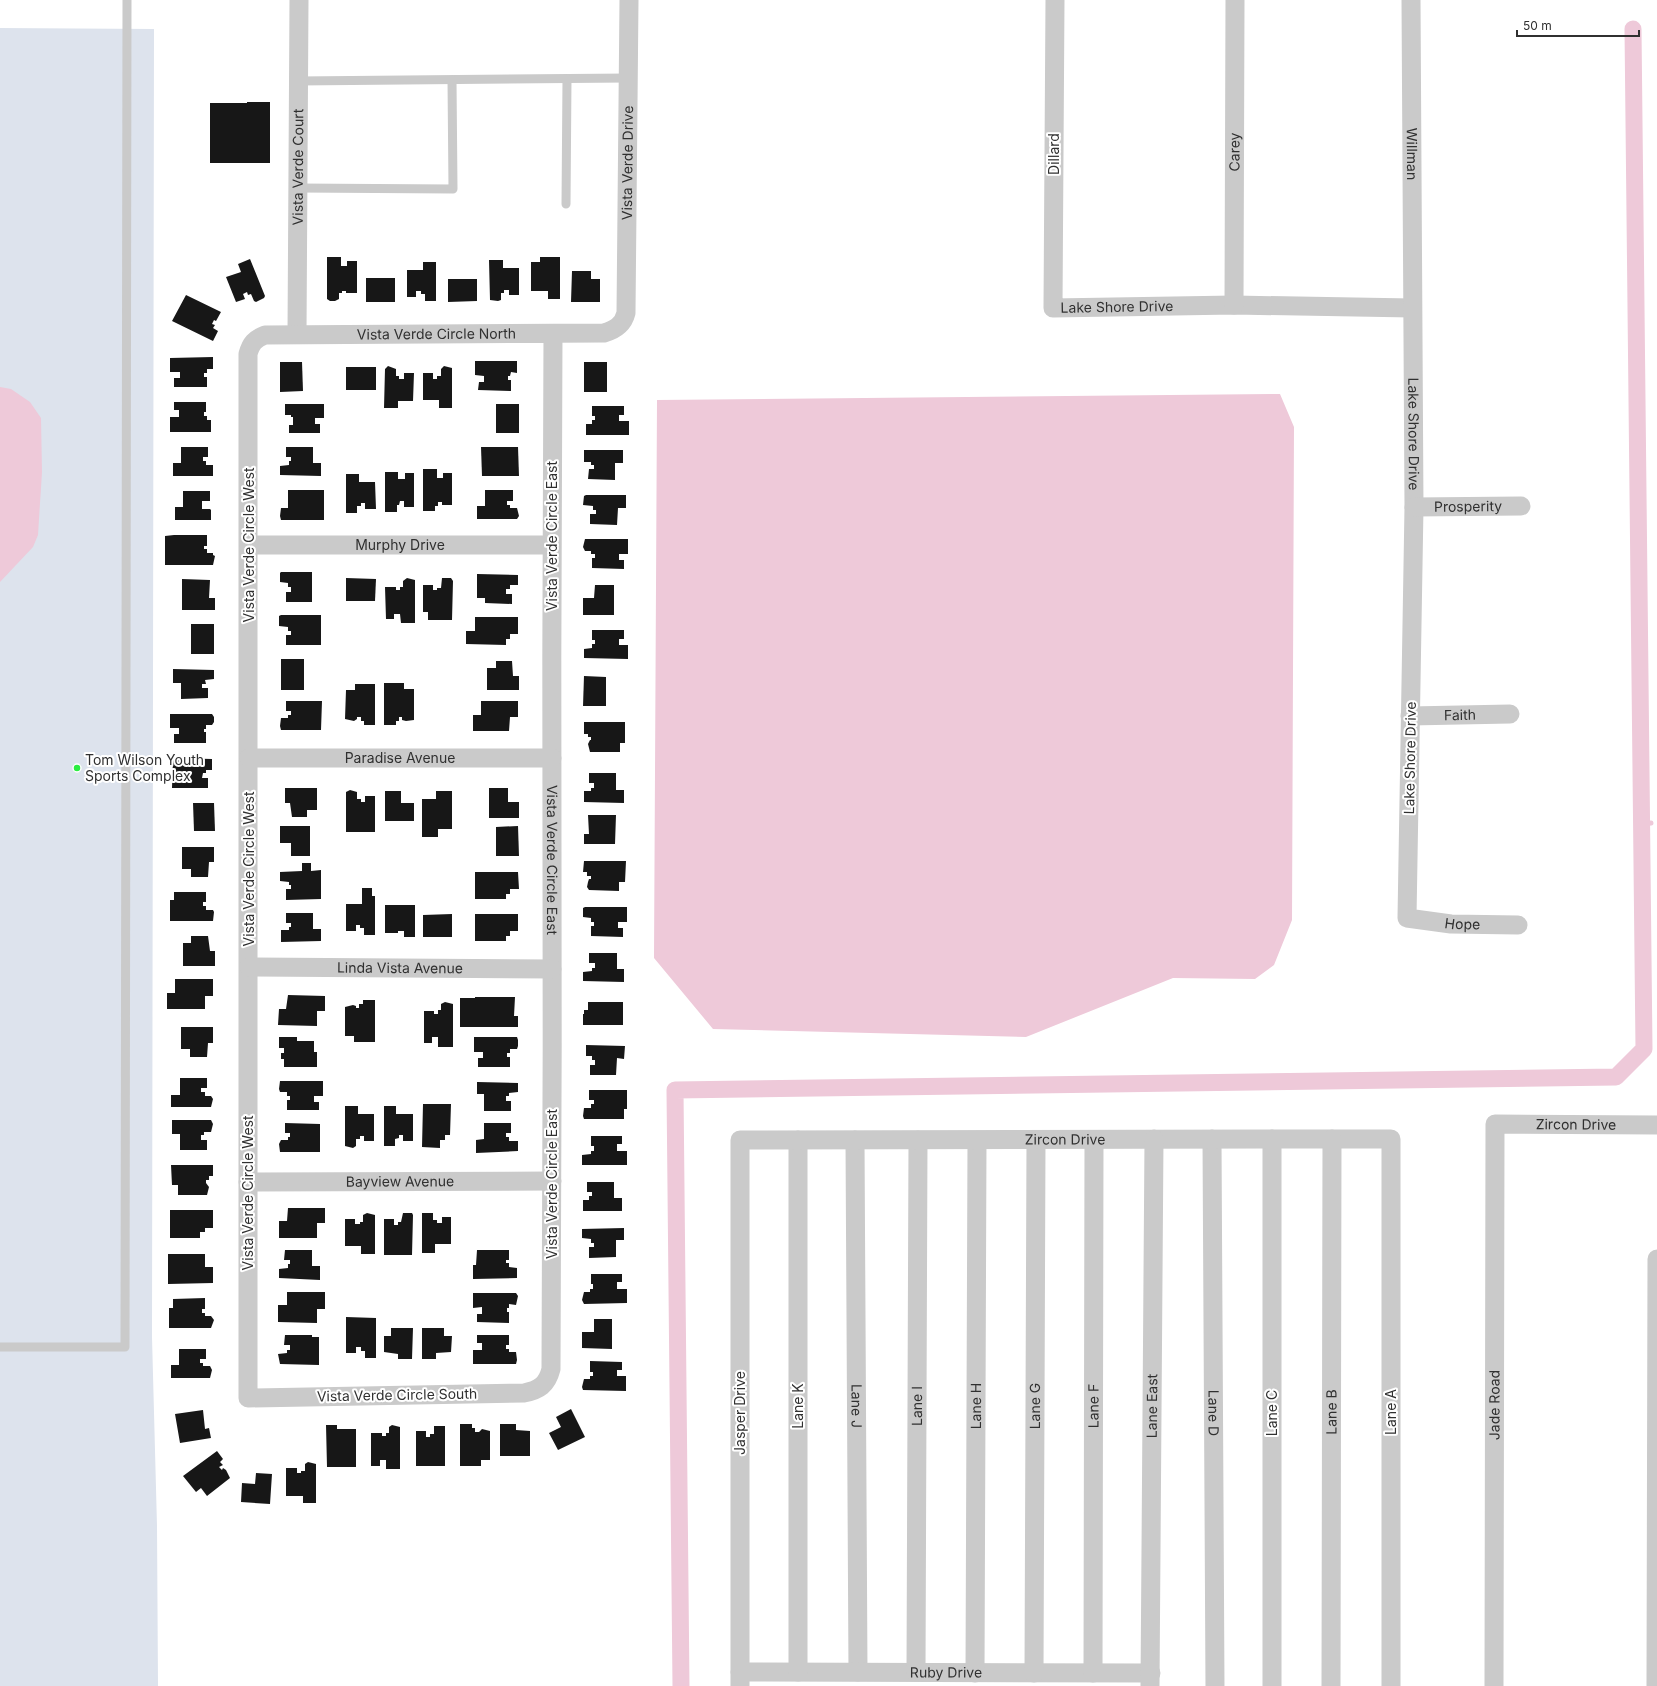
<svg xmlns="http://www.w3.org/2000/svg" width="1657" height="1686" font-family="Inter,sans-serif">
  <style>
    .green { fill: #dde3ed }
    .water { fill: #eec9d9 }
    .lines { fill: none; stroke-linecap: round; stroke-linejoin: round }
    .stream { stroke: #eec9d9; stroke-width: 5 }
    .canal { stroke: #eec9d9; stroke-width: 17 }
    .building { fill: #171717 }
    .service { stroke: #cacaca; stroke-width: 9 }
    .minor { stroke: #cacaca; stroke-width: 19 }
    .poi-dot { fill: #2bed41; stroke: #fff; stroke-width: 1.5 }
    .labels { text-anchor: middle; stroke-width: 4; stroke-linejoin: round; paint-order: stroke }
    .street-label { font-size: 14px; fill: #303030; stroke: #fff }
    .poi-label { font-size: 14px; fill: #303030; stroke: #fff; text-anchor: start }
  </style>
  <rect width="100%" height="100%" fill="#fff"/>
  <path class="green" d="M0,28L154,29L152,1337L157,1526L158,1686H0Z"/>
  <g class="water">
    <path d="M0,387L11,389L30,402L41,418L42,472L38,535L33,547L0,582Z"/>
    <path d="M1280,394L1294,427L1292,920L1274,965L1255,979L1173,978L1026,1037L713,1029L654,958L657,400Z"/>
  </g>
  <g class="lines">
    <path class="stream" d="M1641,824L1651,823"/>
    <path class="canal" d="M681,1686L675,1090L1616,1077L1644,1049L1633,29"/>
  </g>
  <g class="building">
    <path d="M247,102H270V163H210V103H247Z"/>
    <path d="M327,257H341V266H347V261H357V293H346V291H342V293H339V299L335,301H330L327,299Z"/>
    <path d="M540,257H560V299H548V291H531V262H540Z"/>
    <path d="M250,259L265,296L264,298L256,302L254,301L251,294L248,295L247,292L243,294L245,299L236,302L226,277L241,272L238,264Z"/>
    <path d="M489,260H503V268H519V295H509V290H504V293H501V300L498,301L490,300Z"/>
    <path d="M423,262H436V301H425V294H421V291H416V297H407V270H423Z"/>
    <path d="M572,271H591V279H600V302H571Z"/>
    <rect x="366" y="278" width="29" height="24"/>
    <path d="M448,279H477V301L448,302Z"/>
    <path d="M186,295L221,312L216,321L214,320L212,324L215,325L213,328L218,331L213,341L172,321Z"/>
    <path d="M213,357V369H207V373H204V377H207V387H174V378H180V372H170V358Z"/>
    <path d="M475,361H517V373L511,372L510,376H508V380H511V391L478,390L479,382H484V376L475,375Z"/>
    <path d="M280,362H302L303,391L280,392Z"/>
    <rect x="584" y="362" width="23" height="30"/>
    <path d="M388,366L396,369V376H399V379H404V373H414L413,401H398V408H384L385,369Z"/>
    <path d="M444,366L452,368V408H439V400H423V373H433V379H437V376H441V369Z"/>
    <rect x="346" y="367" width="30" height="23"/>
    <path d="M174,402H206V412H204V416H207V420H211V432H170V417H179V410H174Z"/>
    <path d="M285,404H324V418H315V424H320V433H289V425H293V417H291V415H285Z"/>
    <rect x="496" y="404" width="23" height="29"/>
    <path d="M592,406H624V415H619V421H629V435H586V424H592V420H595V416H592Z"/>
    <path d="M181,447H208V457H203V461H206V465H213V476H173V463H181Z"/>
    <path d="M286,447H313V463H321V476L280,475V466L289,465V461H291V457H286Z"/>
    <path d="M481,447H518L519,476H482Z"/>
    <path d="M584,450H623V463H615V480L588,479L589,469H594V465H591V462H584Z"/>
    <path d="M423,469H437V478H443V473H452V505H442V502H438V506H435V511H423Z"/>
    <path d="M385,472H398V479H405V473H414V507H404V501H400L399,505H397V512H385Z"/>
    <path d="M346,474H359V482H375L376,509H365V503H361V506H357V513H346Z"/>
    <path d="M288,490H324V520H281L280,516L281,508H288Z"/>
    <path d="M485,490H513V501H507V505H510V508H517L519,516L517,519H477V506H485Z"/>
    <path d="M183,491H210V501H202V509H210L211,510V520H175V507H183Z"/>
    <path d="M586,495H626V508H618L617,525L590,524V514H596V510H593V506L583,505L584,496Z"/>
    <path d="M174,535H207V546H204V549H207V553H213V555L215,556L213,565H165V536Z"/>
    <path d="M585,539H628V554H619V560H624V569L592,568V558H595V554H591V551H585L583,547Z"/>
    <path d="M281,572H312V602H286V592H291V587H288V583L280,582V573Z"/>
    <path d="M477,574L518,575V585H510V589H506V594H512V604L485,603V598H477Z"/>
    <path d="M346,578L376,579L375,601H346Z"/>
    <path d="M407,578L415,580V623H401L400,614H394V619H386L385,587H396V590H400V587H403V581Z"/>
    <path d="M442,578H451L453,581L452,620H428V612H423V585H433V590H437V588H441Z"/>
    <path d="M182,579L210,580L209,598H215V610H182Z"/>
    <path d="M595,585H614V615H583V598H594Z"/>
    <path d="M281,615H321V645H286V635H291V631H288V627L279,626V616Z"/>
    <path d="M475,617H518V634H510V639H506V645L466,644V631H475Z"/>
    <rect x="191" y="624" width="23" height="30"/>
    <path d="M592,630H624V639H619V645H628V659L584,658V649L592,648V644H595V640H592Z"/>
    <rect x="281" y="659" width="23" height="31"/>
    <path d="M496,661H512L513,676H519V690H487V668H496Z"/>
    <path d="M173,669L214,670V679L205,680L206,684H202V688H208V698L181,699V683H173Z"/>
    <path d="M584,676L606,677V706H583Z"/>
    <path d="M384,683H404V689H414V720L406,721L402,720V717H399V721H396V725H384Z"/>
    <path d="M355,684H375V725H364V721H361V717H357V719L354,721L345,719L346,690H355Z"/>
    <path d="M286,701H322L321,730H281L280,726L281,718H288V715H291V711H286Z"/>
    <path d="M481,701H518V717H510L509,731H473V715H481Z"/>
    <path d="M170,714H212L214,717V722L212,725H206V729H204V732H206V743H174V734H179V728H170Z"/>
    <path d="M584,722H625V743H620V752H590L588,744L590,740H591V737H588V734H584Z"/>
    <path d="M173,758L212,759V770H206V773H203L202,778H208V788H172Z"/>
    <path d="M589,773H616V790H624V803L584,802V791H591V788H594V783H589Z"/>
    <path d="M285,788H317V810H307V817H292L290,803H285Z"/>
    <path d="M489,788H508V802H519V818H489Z"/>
    <path d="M350,790L357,792V799H361V802H365V796H375V832H346V792Z"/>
    <path d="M385,791H401V803H414V821H385Z"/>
    <path d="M436,791H452V829H438V837H422V799H436Z"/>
    <path d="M193,803H214L215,831H194Z"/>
    <path d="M588,815H616L615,844H584V834H589Z"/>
    <path d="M280,826H310V856H291V843H280Z"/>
    <path d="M518,826L519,856H496V827Z"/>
    <path d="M182,847H214V862H209L208,877H191V869H182Z"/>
    <path d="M584,861H626L625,882H619V891L589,890L587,887L588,882L589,879H591V876H587V872H583Z"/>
    <path d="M302,863H311V871L321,870V899L286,900V889H291V885H289V882L280,881V872L302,871Z"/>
    <path d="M475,872H518L519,889H510V894H506V899H475Z"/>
    <path d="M362,888H372V896H375V935H364V928H360V925H356V931H346V904H362Z"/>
    <path d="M174,892H206V902H203V906H206V910H213L214,912L213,921H170V900H174Z"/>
    <path d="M385,905H415V937H404V931H398V933H385Z"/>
    <path d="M585,907H627V922H618V928H623V937L591,936V926H594V922H591V918L583,917V908Z"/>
    <path d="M286,913H313V929H321V941L281,942V930H289V927H291V923H286Z"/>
    <path d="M452,914V937H423V915Z"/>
    <path d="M475,914H518V931H510V936H506V941H475Z"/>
    <path d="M191,936H208L210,951H215V966H183V943H191Z"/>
    <path d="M589,953H617V969H624V982L583,981V972L592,971V968H595V963H589Z"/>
    <path d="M175,979H213V996H205V1009H167V993H175Z"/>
    <path d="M288,995L325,996V1011H317V1026L278,1025L279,1009H286Z"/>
    <path d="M475,997H515L514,1016H518V1027H460V998H475Z"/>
    <path d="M363,1000H375V1042H354V1036H345V1007L353,1005L356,1006V1008H359V1004H363Z"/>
    <path d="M445,1002L453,1004V1047H438V1037H432V1043H424V1011H434V1014H438V1010H441V1004Z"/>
    <path d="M588,1002H623V1025H583V1014H584V1010H588Z"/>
    <path d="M181,1027H213V1043H208L207,1057H190V1049H181Z"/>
    <path d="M279,1037H297V1041H314V1052H317V1067H284V1059H281V1053H284V1048H279Z"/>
    <path d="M474,1037H517L518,1040V1046L517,1049H510V1053H507V1057H510V1067H478V1058H483V1052H474Z"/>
    <path d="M586,1045L625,1046L624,1059L617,1058L616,1075H590V1065H595V1060H592V1056H586Z"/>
    <path d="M180,1078H207V1088H201V1092H205V1096H211L213,1099L211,1107H171V1095H180Z"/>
    <path d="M280,1081H323V1096H314V1102H319V1110H287V1100H290V1096H287V1092H280L279,1089Z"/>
    <path d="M477,1082L518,1083V1092L509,1093V1096H506V1101H511V1111H484V1094H477Z"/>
    <path d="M589,1090H627V1109H624V1119H584L583,1116L584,1108H591V1104H594V1100H589Z"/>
    <path d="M423,1104H451L450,1135H445V1140H440V1148L422,1147Z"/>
    <path d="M345,1106H358V1114H374V1141H364V1136H360V1139H356V1146L353,1148L345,1146Z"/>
    <path d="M384,1106H396V1114H413V1141H403V1135H399V1138L395,1139V1146H384Z"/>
    <path d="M172,1120H211L213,1124L211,1132H204V1135H201V1140H207V1150H180V1134H172Z"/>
    <path d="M285,1123L320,1124V1152H280L279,1144L281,1140H288V1137H290V1133H285Z"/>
    <path d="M484,1123H511V1133H506V1137H509V1141H518V1151L476,1153V1140L484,1139Z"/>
    <path d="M591,1136H622V1144H617V1151H627V1165H582V1155L591,1154V1151H594V1146H591Z"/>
    <path d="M171,1165H213V1176H209V1180H206V1183L209,1187L207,1195H178V1185H172Z"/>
    <path d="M587,1182H614V1198H622V1211H583V1200H589V1196H592V1192H587Z"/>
    <path d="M288,1208H325V1223H317V1238H279V1221H287Z"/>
    <path d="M170,1210H213V1228H205V1232H200V1238H170Z"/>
    <path d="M367,1213L375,1215V1254H361V1246H345V1219H355V1224H360V1222H363V1215Z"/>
    <path d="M403,1213H412L413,1215L412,1255H384V1219H394V1225H398V1222H401Z"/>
    <path d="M422,1213H433V1220H437V1223H442V1217H451V1244H435V1253H422Z"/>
    <path d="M624,1228V1240H616V1257L589,1258V1247H594V1243H591V1239L582,1238V1229Z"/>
    <path d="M285,1250H312V1266H320V1280L279,1278V1269L288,1268V1264H290V1260H284Z"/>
    <path d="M477,1250H509V1260H506V1263H509V1267L517,1268V1278L473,1279V1265H476Z"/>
    <path d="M168,1254H205V1267H213V1283L168,1284Z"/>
    <path d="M591,1274H622V1282H617V1289H627V1303L584,1304L582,1300L584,1292H590V1289H593V1284H591Z"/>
    <path d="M287,1292H325V1309H317V1323L278,1322V1305H287Z"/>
    <path d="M473,1293H516L518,1296L516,1305L509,1304V1308H507V1312H509V1323L477,1322V1314H482V1307L473,1308Z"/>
    <path d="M205,1298V1309H202V1313H205V1316H211L214,1320L211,1328H169V1308H173V1299Z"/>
    <path d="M346,1317L376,1318V1358H365V1351H361V1347H356V1353H346Z"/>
    <path d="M594,1319H612V1349L582,1348V1332H594Z"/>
    <path d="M391,1328H413L412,1359H398V1354L384,1352V1336H391Z"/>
    <path d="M422,1328H444V1336H452L451,1352L436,1353V1359H422Z"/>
    <path d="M285,1335H312V1337H319V1365L280,1364L278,1354L287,1353V1350H290V1345H284Z"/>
    <path d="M477,1335H509V1345H506V1349H509V1352H516L517,1360L516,1364H473V1350H482V1343H477Z"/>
    <path d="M179,1349H206V1359H200V1363H203V1366H210L212,1370L210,1378H171V1365H179Z"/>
    <path d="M590,1361L622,1362V1370H617V1376H626V1391L583,1390L582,1387L584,1379H590V1376H593V1372H590Z"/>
    <path d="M571,1409L585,1437L558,1450L549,1433L561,1427L556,1417Z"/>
    <path d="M203,1410L205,1429L209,1428L211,1438L180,1443L175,1414Z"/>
    <path d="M460,1424H472V1428H475V1432H479L482,1429L490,1431V1460H481V1466H460Z"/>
    <path d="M500,1424H516V1430L530,1431V1456H500Z"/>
    <path d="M326,1425H337V1429H356V1467H327Z"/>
    <path d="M392,1425L400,1427V1469H386V1460H380V1466H371V1433H382V1436H386V1433H389V1427Z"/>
    <path d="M434,1426H445V1466H416V1431H426V1437H430V1434H434Z"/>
    <path d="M217,1451L223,1459L220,1462L223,1465L219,1467L222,1470L223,1468L226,1470L230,1478L207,1496L201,1488L196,1492L183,1476Z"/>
    <path d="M308,1462L316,1464V1503H303V1496H286V1468H297V1473H301V1471H305V1464Z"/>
    <path d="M256,1473L272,1474L270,1504L241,1502L242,1483L255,1484Z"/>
  </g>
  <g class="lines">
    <g class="service">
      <path d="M298,81L628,78"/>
      <path d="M298,188L453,189L452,80"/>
      <path d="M566,204L567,79"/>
      <path d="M0,1347H125L127,0"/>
    </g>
    <g class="minor">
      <path id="s1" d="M1055,0L1053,308L1234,305L1412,308"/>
      <path id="s2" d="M1411,0L1414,507L1407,918L1451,924L1518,925"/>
      <path id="s3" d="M1234,305L1235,0"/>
      <path id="s4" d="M297,334L299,0"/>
      <path id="s5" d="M553,334C550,679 554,1024 551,1369C547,1385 539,1390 524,1393L248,1398V354C251,343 255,339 265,335L604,333C615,330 623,325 626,313L629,0"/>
      <path id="s6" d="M1414,507L1521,506"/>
      <path id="s7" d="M249,545H551"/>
      <path id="s8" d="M1410,716L1510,714"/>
      <path id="s9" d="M249,758H552"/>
      <path id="s10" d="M249,967L552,969"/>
      <path id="s11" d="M1212,1139L1215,1686"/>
      <path d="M1272,1139V1686"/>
      <path id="s12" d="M855,1140L858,1672"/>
      <path id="s13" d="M248,1182L552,1181"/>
      <path id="s14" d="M740,1672L1151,1673"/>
      <path d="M798,1672V1140"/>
      <path id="s15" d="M916,1672L918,1140"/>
      <path id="s16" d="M975,1673L977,1140"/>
      <path id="s17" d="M1034,1673L1036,1140"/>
      <path id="s18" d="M1093,1673L1094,1140"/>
      <path id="s19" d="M740,1686V1140L1332,1139H1391V1686"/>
      <path id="s20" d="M1150,1686L1154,1139"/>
      <path id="s21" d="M1331,1686L1332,1139"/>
      <path id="s22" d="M1494,1686L1495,1124L1657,1125"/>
      <path d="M1656,1686L1657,1259"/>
    </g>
  </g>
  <circle class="poi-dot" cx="77" cy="768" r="4"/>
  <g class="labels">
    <g class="street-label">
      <text dy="5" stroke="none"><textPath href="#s3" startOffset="153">Carey</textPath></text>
      <text transform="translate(1054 154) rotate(-90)" y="5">Dillard</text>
      <text dy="5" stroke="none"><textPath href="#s2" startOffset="154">Willman</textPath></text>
      <text dy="5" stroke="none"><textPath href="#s5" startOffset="2941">Vista Verde Drive</textPath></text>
      <text dy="5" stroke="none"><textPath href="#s4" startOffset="167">Vista Verde Court</textPath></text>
      <text dy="5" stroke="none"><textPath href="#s1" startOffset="372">Lake Shore Drive</textPath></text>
      <text dy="5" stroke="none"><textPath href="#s5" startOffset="2592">Vista Verde Circle North</textPath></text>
      <text dy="5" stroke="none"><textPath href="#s2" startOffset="434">Lake Shore Drive</textPath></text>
      <text dy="5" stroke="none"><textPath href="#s6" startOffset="54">Prosperity</textPath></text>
      <text transform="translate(552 536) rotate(-90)" y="5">Vista Verde Circle East</text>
      <text transform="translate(249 545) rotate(-90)" y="5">Vista Verde Circle West</text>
      <text dy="5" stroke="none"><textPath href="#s7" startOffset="151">Murphy Drive</textPath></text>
      <text dy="5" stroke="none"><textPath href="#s8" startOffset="50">Faith</textPath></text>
      <text dy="5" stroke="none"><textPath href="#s9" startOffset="151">Paradise Avenue</textPath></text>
      <text transform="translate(1410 758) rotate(-89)" y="5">Lake Shore Drive</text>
      <text dy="5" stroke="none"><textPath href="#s5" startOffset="526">Vista Verde Circle East</textPath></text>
      <text transform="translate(249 869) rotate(-90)" y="5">Vista Verde Circle West</text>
      <text dy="5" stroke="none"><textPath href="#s2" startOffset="974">Hope</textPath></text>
      <text dy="5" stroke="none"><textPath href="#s10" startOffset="151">Linda Vista Avenue</textPath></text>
      <text dy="5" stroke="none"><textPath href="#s22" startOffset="643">Zircon Drive</textPath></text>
      <text dy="5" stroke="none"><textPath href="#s19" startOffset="871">Zircon Drive</textPath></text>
      <text dy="5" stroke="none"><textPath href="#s13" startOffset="152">Bayview Avenue</textPath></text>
      <text transform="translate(552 1184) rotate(-90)" y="5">Vista Verde Circle East</text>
      <text transform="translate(248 1193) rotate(-90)" y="5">Vista Verde Circle West</text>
      <text transform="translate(397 1395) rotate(-1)" y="5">Vista Verde Circle South</text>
      <text dy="5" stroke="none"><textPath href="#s22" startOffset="281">Jade Road</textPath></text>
      <text transform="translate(798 1406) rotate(-90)" y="5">Lane K</text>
      <text dy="5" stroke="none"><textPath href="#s12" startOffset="266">Lane J</textPath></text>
      <text dy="5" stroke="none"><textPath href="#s15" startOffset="266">Lane I</textPath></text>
      <text dy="5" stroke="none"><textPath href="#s16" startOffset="267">Lane H</textPath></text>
      <text dy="5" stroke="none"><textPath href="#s17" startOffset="267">Lane G</textPath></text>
      <text dy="5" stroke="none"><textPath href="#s18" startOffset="267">Lane F</textPath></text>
      <text dy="5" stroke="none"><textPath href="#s20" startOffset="280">Lane East</textPath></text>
      <text dy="5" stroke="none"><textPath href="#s21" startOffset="274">Lane B</textPath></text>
      <text transform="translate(1391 1412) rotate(-90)" y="5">Lane A</text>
      <text transform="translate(740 1413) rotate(-90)" y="5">Jasper Drive</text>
      <text dy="5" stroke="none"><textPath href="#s11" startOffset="274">Lane D</textPath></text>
      <text transform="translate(1272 1413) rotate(-90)" y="5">Lane C</text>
      <text dy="5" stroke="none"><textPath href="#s14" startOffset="206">Ruby Drive</textPath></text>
    </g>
    <g class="poi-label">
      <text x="85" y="765">Tom Wilson Youth<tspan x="85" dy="16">Sports Complex</tspan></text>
    </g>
  </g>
  <path d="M1517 30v6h122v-6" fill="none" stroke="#303030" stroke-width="2"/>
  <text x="1523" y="30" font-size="12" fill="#303030" stroke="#ffffff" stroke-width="3" paint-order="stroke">50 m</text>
</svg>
